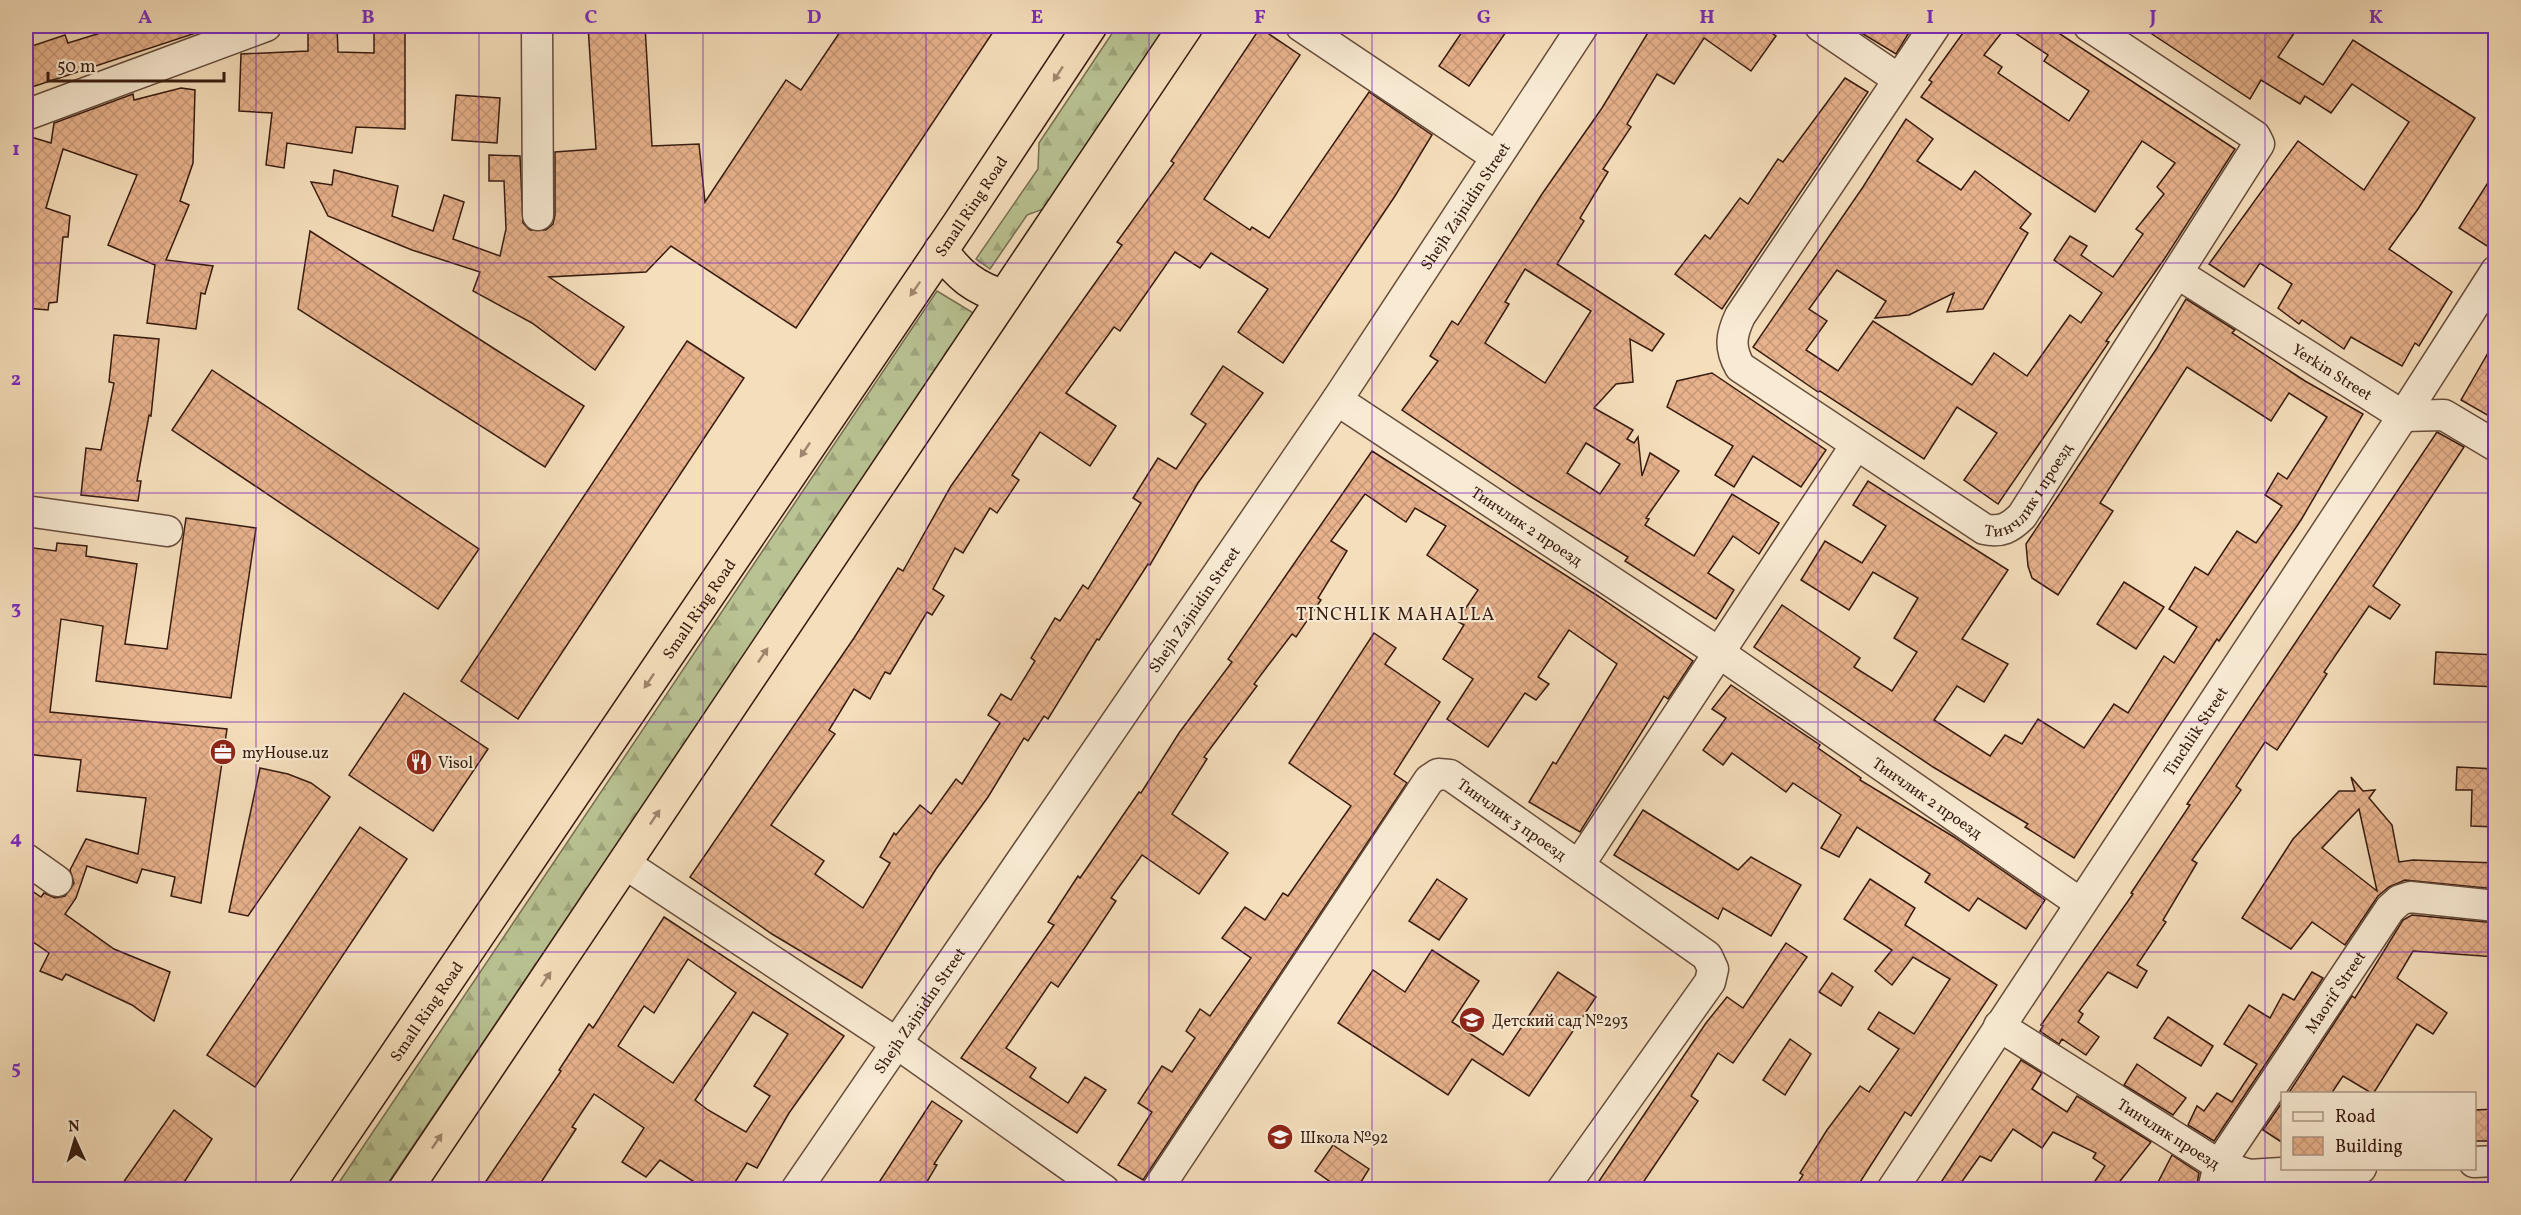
<svg xmlns="http://www.w3.org/2000/svg" width="2521" height="1215" font-family="Vollkorn,serif">
  <style>
    .forest { fill: url(#forest-firs); stroke: #786e51; stroke-width: 1.5 }
    .building { fill: url(#building-cross-hatch); stroke: #371b10; stroke-width: 1.5; fill-rule: evenodd }
    .lines { fill: none; stroke-linecap: round; stroke-linejoin: round }
    .minor-casing { stroke: #664c3b; stroke-width: 33 }
    .highway-casing { stroke: #371b10; stroke-width: 36 }
    .minor { stroke: #f8ead3; stroke-width: 30 }
    .highway { stroke: #f5debb; stroke-width: 33 }
    .oneway { fill: #a0866e }
    .grid { fill: none; stroke: #7b2cbf; stroke-width: 1.5; stroke-opacity: 0.55 }
    .labels { text-anchor: middle; stroke-width: 4.5; stroke-linejoin: round; paint-order: stroke }
    .street-label { font-size: 16px; fill: #371b10; stroke: #f8ead3 }
    .poi-label { font-size: 16px; fill: #371b10; stroke: #f8ead3; text-anchor: start }
    .neighbourhood-label { font-size: 18px; letter-spacing: 1.5px; fill: #371b10; stroke: #f8ead3 }
    .neatline { fill: none; stroke: #7b2cbf; stroke-width: 2 }
    .grid-label { font-size: 20px; text-anchor: middle; font-weight: bold; fill: #7b2cbf }
  </style>
  <defs>
    <pattern id="forest-firs" width="22" height="20" patternUnits="userSpaceOnUse" patternTransform="scale(1.5)"><rect width="22" height="20" fill="#b9c292"/><path d="M5 1l3.5 6h-7zM16 11l3.5 6h-7z" fill="#a0a67d"/></pattern>
    <pattern id="building-cross-hatch" width="8" height="8" patternUnits="userSpaceOnUse" patternTransform="scale(1.5)"><rect width="8" height="8" fill="#e7b28c"/><path d="M0 0l8 8M0 8l8-8" fill="none" stroke="#c79878"/></pattern>
  </defs>
  <rect width="100%" height="100%" fill="#f5debb"/>
  <filter id="stains"><feTurbulence type="fractalNoise" baseFrequency=".00333" numOctaves="4"/><feColorMatrix values="0 0 0 0 .2 0 0 0 0 .09 0 0 0 0 .02 0 0 0 .5 -.17"/></filter>
  <radialGradient id="worn" r=".72"><stop offset=".6" stop-color="#630" stop-opacity="0"/><stop offset="1" stop-color="#630" stop-opacity=".3"/></radialGradient>
  <g class="forest">
    <path d="M1117,26H1167L1046,208L1027,215L990,269L976,259L1038,169L1039,143Z"/>
    <path d="M937,291L975,314L384,1189L334,1190Z"/>
  </g>
  <g class="building">
    <path d="M123,26H211V28L26,89V48L65,35L68,43Z"/>
    <path d="M308,26H337L338,52L374,53V26H405V129L356,127L352,153L287,143L284,168L266,165L272,113L239,111L241,54L308,51Z"/>
    <path d="M588,26H645L652,146L699,144L705,202L786,80L801,90L844,26H997L796,328L671,246L646,272L549,277L624,327L595,370L532,323L473,291L480,272L412,250L328,216L311,182L332,185L334,170L398,186L392,216L433,231L444,195L464,202L453,239L500,256L506,229L504,181H489V155L520,156L523,223L530,230H546L553,224L555,215V152L596,149Z"/>
    <path d="M1466,26H1510L1469,86L1439,66Z"/>
    <path d="M1652,26H1761L1776,36L1751,71L1704,38L1674,84L1657,74L1627,124L1631,127L1603,169L1608,172L1580,218L1584,221L1557,264L1664,334L1652,351L1630,339L1633,382L1616,384L1594,408L1633,430L1627,439L1634,443L1638,437L1642,476L1650,453L1679,471L1646,518L1649,519L1645,525L1694,556L1732,494L1779,523L1759,554L1733,536L1708,573L1734,590L1716,619L1625,561L1628,557L1528,495L1402,410L1438,361L1430,356L1452,321L1458,325L1542,194L1602,108ZM1525,269L1591,311L1545,383L1485,343L1509,304L1505,302ZM1586,443L1620,464L1600,494L1567,473Z"/>
    <path d="M1850,26H1913L1896,54Z"/>
    <path d="M1968,26H2048L2235,149L2165,258L2106,341L2109,342L1998,504L1964,480L1997,433L1957,407L1924,459L1820,391L1818,392L1753,347L1863,187L1906,119L1933,139L1917,161L1961,190L1975,171L2031,214L2020,228L2028,233L1983,309L1947,312L1954,293L1909,315L1875,318L1886,301L1837,270L1809,309L1827,321L1806,350L1838,371L1873,321L1972,385L1994,353L2027,376L2070,315L2081,323L2102,293L2054,260L2070,236L2087,246L2081,255L2113,277L2143,234L2136,229L2164,194L2157,187L2175,163L2142,141L2095,212L1921,97L1932,82L1929,80ZM2006,27L2048,55L2044,61L2089,91L2069,121L1998,73L2002,67L1984,55Z"/>
    <path d="M2140,26H2299L2278,57L2323,85L2353,40L2475,118L2418,209L2389,249L2452,292L2419,346L2415,343L2402,366L2351,337L2344,349L2302,320L2299,324L2278,308L2292,284L2260,263L2244,287L2209,264L2298,141L2364,190L2409,122L2352,84L2331,113L2305,96L2300,104L2261,80L2250,99Z"/>
    <path d="M1260,28L1300,55L1204,199L1250,230L1252,227L1269,238L1369,92L1432,135L1395,196L1283,363L1238,332L1268,289L1211,253L1200,268L1175,252L1120,331L1114,327L1066,393L1116,426L1090,466L1040,432L1012,475L1019,480L997,513L990,508L963,553L955,548L933,589L944,596L932,615L927,612L890,674L885,672L870,699L854,689L829,730L835,734L771,825L824,861L815,874L863,908L890,863L880,857L894,833L896,835L920,805L931,814L956,779L962,784L1000,723L988,715L1001,694L1011,700L1035,661L1031,658L1055,618L1060,621L1083,585L1088,589L1141,503L1133,498L1158,458L1176,469L1206,424L1191,414L1223,366L1263,393L1198,483L1150,565L1148,564L1099,640L1097,639L1048,719L1044,716L1028,741L1024,738L988,797L936,869L862,988L772,934L690,877L854,638L898,568L903,571L951,486L1122,245L1117,242L1174,163L1171,161Z"/>
    <path d="M1845,78L1868,92L1722,309L1675,274L1705,235L1710,239L1740,198L1748,204L1778,159L1783,162Z"/>
    <path d="M181,88L195,90L193,163L180,201L189,205L166,260L213,266L205,294L201,293L196,329L147,323L155,265L108,245L137,175L63,149L46,208L70,216L68,237H63L57,302L49,303L48,310L26,308V156L31,137L51,143L54,123L133,94L134,100Z"/>
    <path d="M456,95L500,98L497,143L452,140Z"/>
    <path d="M2496,170V232L2487,246L2459,228Z"/>
    <path d="M310,231L584,406L545,467L298,309Z"/>
    <path d="M2186,299L2235,330L2232,333L2305,381L2363,414L2301,520L2219,641L2217,639L2074,858L2025,827L2028,824L1933,767L1754,647L1782,605L1860,658L1854,667L1892,691L1917,652L1894,638L1918,598L1873,572L1849,610L1801,580L1825,541L1862,563L1886,526L1853,505L1868,481L2008,570L1962,639L2008,664L1984,702L1957,686L1934,720L1990,756L2005,735L2022,744L2038,719L2084,748L2114,704L2128,713L2164,656L2174,663L2197,627L2169,609L2195,567L2208,575L2237,531L2256,543L2282,506L2265,495L2278,473L2287,479L2327,417L2289,393L2271,421L2187,367L2100,503L2113,511L2058,595L2032,578L2028,566L2026,544L2157,348Z"/>
    <path d="M114,335L159,339L151,416L149,415L137,481H141L138,501L81,495L86,448L101,450L114,383L109,382Z"/>
    <path d="M2496,339V420L2461,400Z"/>
    <path d="M687,341L744,378L518,719L461,681Z"/>
    <path d="M212,370L479,549L438,609L172,430Z"/>
    <path d="M1712,373L1826,450L1801,487L1753,456L1734,487L1715,475L1733,446L1667,407L1677,381Z"/>
    <path d="M2437,432L2464,447L2373,586L2400,605L2390,619L2369,606L2324,672L2327,674L2277,750L2265,742L2236,786L2241,790L2192,860L2197,863L2163,920L2166,922L2137,965L2147,971L2137,988L2108,972L2079,1011L2083,1014L2078,1022L2099,1037L2086,1055L2062,1039L2059,1044L2040,1031L2043,1026L2041,1025L2133,894L2131,893L2190,805L2187,804Z"/>
    <path d="M1372,451L1598,596L1693,661L1668,699L1664,696L1580,832L1529,802L1553,762L1556,764L1617,664L1569,630L1538,677L1549,684L1536,700L1525,693L1488,747L1447,719L1473,679L1443,659L1464,625L1457,621L1478,590L1427,555L1446,526L1415,508L1406,522L1365,494L1331,541L1347,551L1318,598L1321,600L1296,637L1292,634L1254,684L1257,686L1204,757L1207,759L1172,814L1228,853L1199,894L1142,855L1111,898L1116,901L1086,946L1058,987L1051,982L1006,1048L1036,1068L1030,1077L1068,1103L1085,1077L1106,1090L1077,1133L961,1058L1054,925L1048,922L1078,876L1080,878L1139,792L1141,793L1179,733L1232,662L1228,659Z"/>
    <path d="M186,518L256,528L231,698L96,681L103,626L61,619L50,712L227,729L201,903L171,896L175,877L142,869L137,883L87,866L76,898L65,914L114,949L170,972L154,1021L132,1005L66,974L62,980L40,971L49,953L26,937V887L41,897L44,893L55,898L65,896L74,883L70,870L86,839L138,854L146,798L77,791L81,760L26,754V547L56,551L57,543L87,546L86,556L137,564L125,644L167,649Z"/>
    <path d="M2124,582L2164,607L2136,649L2097,624Z"/>
    <path d="M1374,633L1396,648L1385,664L1440,702L1394,774L1407,783L1143,1180L1118,1165L1152,1112L1138,1103L1162,1066L1172,1072L1195,1038L1186,1031L1200,1009L1210,1016L1251,958L1222,938L1245,907L1265,920L1283,893L1288,896L1351,806L1289,763Z"/>
    <path d="M2436,652L2496,655V687L2434,684Z"/>
    <path d="M1731,685L1820,745L1818,748L1861,778L1860,780L1954,837L2045,900L2026,929L1978,898L1969,911L1925,882L1930,874L1857,827L1839,857L1821,848L1841,815L1793,783L1786,792L1732,753L1723,765L1703,750L1726,718L1712,709Z"/>
    <path d="M404,693L488,749L433,831L349,775Z"/>
    <path d="M2457,767L2496,769V827L2471,826L2472,790H2456Z"/>
    <path d="M260,768L288,774L311,783L330,797L248,916L229,912Z"/>
    <path d="M2351,777L2363,791L2375,790L2369,798L2392,825L2399,862L2413,860L2496,863V889L2405,880L2389,887L2378,896L2345,945L2312,922L2291,949L2242,918L2293,839L2339,791H2355ZM2359,809L2377,891L2322,848Z"/>
    <path d="M1643,810L1738,870L1751,857L1801,885L1771,936L1723,908L1718,919L1614,855Z"/>
    <path d="M360,827L407,859L255,1087L207,1055Z"/>
    <path d="M1437,879L1467,899L1439,940L1409,921Z"/>
    <path d="M1870,879L1915,908L1905,925L1997,985L1911,1116L1905,1112L1855,1190H1793L1803,1175L1800,1173L1827,1130L1860,1086L1869,1092L1899,1049L1868,1029L1879,1012L1914,1034L1950,979L1913,957L1892,985L1875,971L1892,950L1844,919Z"/>
    <path d="M2412,915L2496,923V957L2413,951L2397,978L2447,1013L2433,1034L2417,1024L2373,1094L2343,1076L2331,1094H2288L2352,996L2355,998L2403,920Z"/>
    <path d="M664,917L844,1036L789,1113L757,1168L747,1163L730,1190H691L696,1183L660,1160L646,1177L622,1162L644,1128L594,1094L572,1127L576,1129L536,1190H498L486,1181L561,1071L559,1070L589,1024L593,1028ZM688,959L736,993L673,1083L618,1046L644,1006L654,1013ZM753,1012L788,1034L754,1086L770,1096L746,1132L708,1110L695,1100Z"/>
    <path d="M1786,943L1807,957L1733,1063L1718,1053L1691,1096L1698,1101L1638,1190H1593L1706,1023L1727,997L1743,1008Z"/>
    <path d="M1432,950L1479,981L1452,1022L1503,1055L1558,972L1596,997L1529,1096L1472,1059L1448,1095L1338,1023L1373,970L1405,992Z"/>
    <path d="M2312,972L2323,978L2214,1141L2188,1125L2197,1106L2204,1111L2217,1093L2232,1102L2257,1064L2224,1044L2249,1005L2270,1018L2283,994L2294,1000Z"/>
    <path d="M1832,973L1853,987L1841,1006L1819,992Z"/>
    <path d="M2168,1017L2213,1046L2201,1066L2154,1038Z"/>
    <path d="M1790,1039L1811,1054L1785,1095L1763,1080Z"/>
    <path d="M2021,1060L2042,1073L2032,1089L2067,1112L2077,1096L2151,1142L2113,1190H2089L2105,1166L2093,1158L2096,1153L2053,1132L2042,1148L2013,1129L1991,1161L1980,1156L1956,1190H1936Z"/>
    <path d="M2137,1064L2186,1098L2173,1115L2124,1085Z"/>
    <path d="M932,1101L962,1121L934,1164L937,1165L922,1190H874Z"/>
    <path d="M2283,1101V1143L2263,1130Z"/>
    <path d="M2496,1109V1141H2475V1110Z"/>
    <path d="M174,1110L212,1139L179,1190H118Z"/>
    <path d="M1333,1145L1369,1169L1356,1190H1342L1315,1171Z"/>
    <path d="M2172,1155L2199,1173L2196,1190H2154Z"/>
  </g>
  <g class="lines">
    <defs>
      <g id="minor">
        <path d="M537,26L538,215"/>
        <path d="M1301,26L1495,156"/>
        <path d="M1820,26L1898,79"/>
        <path id="s1" d="M1935,26L1740,316C1731,335 1729,348 1740,367L1984,529C2001,533 2010,528 2022,516L2259,144L2255,136L2089,26"/>
        <path d="M26,115L266,26"/>
        <path id="s2" d="M2177,273L2403,416L2444,415L2496,446"/>
        <path id="s3" d="M1337,400L1718,652L2080,903"/>
        <path d="M26,511L167,531"/>
        <path d="M26,859L57,881"/>
        <path d="M624,863L895,1042L1104,1190"/>
        <path d="M1579,865L1856,445"/>
        <path id="s4" d="M1999,1026L2219,1165L2249,1175L2361,1168"/>
        <path d="M2474,1162L2496,1161"/>
        <path id="s5" d="M796,1190L1337,400L1583,26"/>
        <path id="s6" d="M1157,1190L1429,780L1438,774L1450,775L1707,956L1713,969L1710,982L1562,1190"/>
        <path id="s7" d="M1892,1190L2403,416L2496,271"/>
        <path id="s8" d="M2213,1190L2219,1165L2390,909L2400,900L2410,897L2496,906"/>
      </g>
      <g id="highway">
        <path d="M941,250C958,275 975,288 1004,297"/>
        <path id="s9" d="M305,1190L959,224L1090,26"/>
        <path d="M405,1190L1186,26"/>
      </g>
    </defs>
    <use href="#minor" class="minor-casing"/>
    <use href="#highway" class="highway-casing"/>
    <use href="#minor" class="minor"/>
    <use href="#highway" class="highway"/>
  </g>
  <defs><path id="oneway-solid" d="M-6-.8H1V-3.2L6.5 0L1 3.2V.8H-6Z" transform="scale(1.5)"/></defs>
  <g class="oneway">
    <use href="#oneway-solid" transform="translate(1058 74) rotate(123)"/>
    <use href="#oneway-solid" transform="translate(915 289) rotate(125)"/>
    <use href="#oneway-solid" transform="translate(805 450) rotate(124)"/>
    <use href="#oneway-solid" transform="translate(763 655) rotate(-56)"/>
    <use href="#oneway-solid" transform="translate(649 681) rotate(124)"/>
    <use href="#oneway-solid" transform="translate(655 817) rotate(-56)"/>
    <use href="#oneway-solid" transform="translate(546 979) rotate(-56)"/>
    <use href="#oneway-solid" transform="translate(437 1141) rotate(-56)"/>
  </g>
  <path class="grid" d="M256,26V1190M479,26V1190M703,26V1190M926,26V1190M1149,26V1190M1372,26V1190M1595,26V1190M1818,26V1190M2042,26V1190M2265,26V1190M26,263H2496M26,493H2496M26,722H2496M26,952H2496"/>
  <defs>
    <symbol id="office-disc" viewBox="-11 -11 22 22"><circle r="9.5" fill="#8f2418" stroke="#f8ead3"/><path d="M-6-3h4V-5.5h4V-3h4V5H-6ZM-1-4.5V-3h2v-1.5ZM-6 0V1H6V0Z" fill="#fff"/></symbol>
    <symbol id="restaurant-disc" viewBox="-11 -11 22 22"><circle r="9.5" fill="#8f2418" stroke="#f8ead3"/><path d="M-5-6h1v4h1v-4h1v4h1v-4h1v5L-1.5 .5V6h-2V.5L-5-1ZM5-6V6H3V1.5H1.5Q1.5-4 5-6Z" fill="#fff"/></symbol>
    <symbol id="school-disc" viewBox="-11 -11 22 22"><circle r="9.5" fill="#8f2418" stroke="#f8ead3"/><path d="M0-5L7-2L0 1L-7-2ZM-4 1L0 2.5L4 1V4Q0 6-4 4Z" fill="#fff"/></symbol>
  </defs>
  <g fill-rule="evenodd">
    <use href="#office-disc" x="208" y="737" width="30" height="30"/>
    <use href="#restaurant-disc" x="404" y="747" width="30" height="30"/>
    <use href="#school-disc" x="1457" y="1005" width="30" height="30"/>
    <use href="#school-disc" x="1265" y="1122" width="30" height="30"/>
  </g>
  <g class="labels">
    <g class="street-label">
      <text dy="6" stroke="none"><textPath href="#s9" startOffset="1188">Small Ring Road</textPath></text>
      <text dy="6" stroke="none"><textPath href="#s5" startOffset="1190">Shejh Zajnidin Street</textPath></text>
      <text dy="6" stroke="none"><textPath href="#s2" startOffset="184">Yerkin Street</textPath></text>
      <text dy="6" stroke="none"><textPath href="#s1" startOffset="760">Тинчлик 1 проезд</textPath></text>
      <text dy="6" stroke="none"><textPath href="#s3" startOffset="228">Тинчлик 2 проезд</textPath></text>
      <text dy="6" stroke="none"><textPath href="#s9" startOffset="702">Small Ring Road</textPath></text>
      <text dy="6" stroke="none"><textPath href="#s5" startOffset="704">Shejh Zajnidin Street</textPath></text>
      <text dy="6" stroke="none"><textPath href="#s7" startOffset="550">Tinchlik Street</textPath></text>
      <text dy="6" stroke="none"><textPath href="#s3" startOffset="712">Тинчлик 2 проезд</textPath></text>
      <text dy="6" stroke="none"><textPath href="#s6" startOffset="591">Тинчлик 3 проезд</textPath></text>
      <text dy="6" stroke="none"><textPath href="#s8" startOffset="234">Maorif Street</textPath></text>
      <text dy="6" stroke="none"><textPath href="#s5" startOffset="218">Shejh Zajnidin Street</textPath></text>
      <text dy="6" stroke="none"><textPath href="#s9" startOffset="216">Small Ring Road</textPath></text>
      <text dy="6" stroke="none"><textPath href="#s4" startOffset="201">Тинчлик проезд</textPath></text>
    </g>
    <g class="poi-label">
      <text x="242" y="758">myHouse.uz</text>
      <text x="438" y="768">Visol</text>
      <text x="1492" y="1026">Детский сад №293</text>
      <text x="1300" y="1143">Школа №92</text>
    </g>
    <g class="neighbourhood-label">
      <text x="1396" y="620">TINCHLIK MAHALLA</text>
    </g>
  </g>
  <rect width="2521" height="1215" fill="none" stroke="#f5debb" stroke-width="66"/>
  <rect x="2281" y="1092" width="195" height="78" fill="#f8ead3" stroke="#ab9785" stroke-width="1.5"/>
  <rect x="2293" y="1112" width="30" height="9" fill="#f8ead3" stroke="#ab9785" stroke-width="1.5"/>
  <text x="2335" y="1122" font-size="18" fill="#371b10">Road</text>
  <rect x="2293" y="1137" width="30" height="18" fill="url(#building-cross-hatch)" stroke="#ab9785" stroke-width="1.5"/>
  <text x="2335" y="1152" font-size="18" fill="#371b10">Building</text>
  <g transform="translate(75 1140) rotate(356)" stroke="#f8ead3" stroke-width="4.5" paint-order="stroke">
  <path d="M0-4.5L10 22L0 15L-10 22Z" fill="#371b10"/>
  <text y="-9" font-size="16" font-weight="bold" text-anchor="middle" fill="#371b10">N</text>
  </g>
  <path d="M48 72v9h176v-9" fill="none" stroke="#371b10" stroke-width="3"/>
  <text x="57" y="72" font-size="18" fill="#371b10" stroke="#f8ead3" stroke-width="4.5" paint-order="stroke">50 m</text>
  <rect x="33" y="33" width="2455" height="1149" class="neatline"/>
  <g class="grid-label">
    <text x="145" y="23">A</text>
    <text x="368" y="23">B</text>
    <text x="591" y="23">C</text>
    <text x="814" y="23">D</text>
    <text x="1037" y="23">E</text>
    <text x="1260" y="23">F</text>
    <text x="1484" y="23">G</text>
    <text x="1707" y="23">H</text>
    <text x="1930" y="23">I</text>
    <text x="2153" y="23">J</text>
    <text x="2376" y="23">K</text>
    <text x="16" y="155">1</text>
    <text x="16" y="385">2</text>
    <text x="16" y="614">3</text>
    <text x="16" y="844">4</text>
    <text x="16" y="1074">5</text>
  </g>
  <rect width="100%" height="100%" filter="url(#stains)"/>
  <rect width="100%" height="100%" fill="url(#worn)"/>
</svg>
